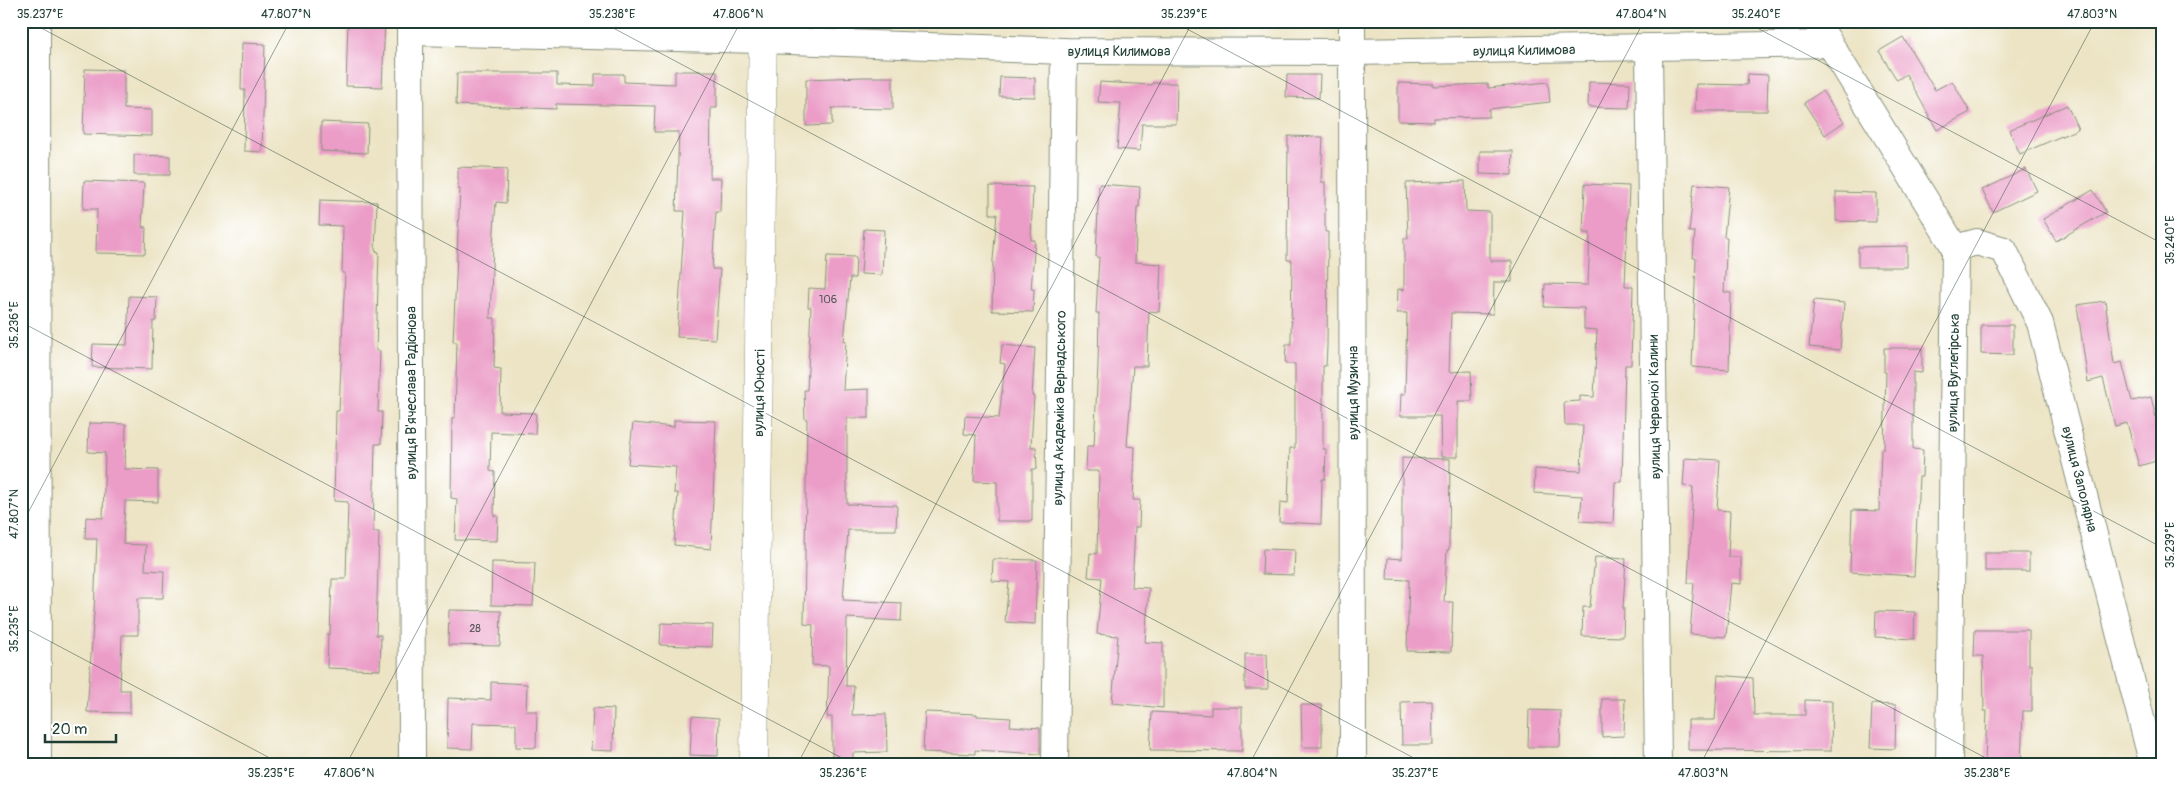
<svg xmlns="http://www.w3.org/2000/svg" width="2184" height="786" font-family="Pangolin,sans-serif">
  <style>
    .building { fill: #eb9cc7 }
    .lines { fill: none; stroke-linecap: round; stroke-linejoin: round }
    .minor-casing { stroke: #86907c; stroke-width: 28 }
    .tertiary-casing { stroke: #86907c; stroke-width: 29 }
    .minor { stroke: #fff; stroke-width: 26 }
    .tertiary { stroke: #fff; stroke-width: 28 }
    .ticks { fill: none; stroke: #1f3d34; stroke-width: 1; stroke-opacity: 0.45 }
    .labels { text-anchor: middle; stroke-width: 5; stroke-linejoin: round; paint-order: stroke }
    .number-label { font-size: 11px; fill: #525559 }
    .street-label { font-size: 14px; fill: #1f3d34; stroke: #fff }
    .neatline { fill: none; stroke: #1f3d34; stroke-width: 2 }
    .ticks-label { font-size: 12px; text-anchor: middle; fill: #1f3d34 }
  </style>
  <rect width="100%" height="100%" fill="#fff"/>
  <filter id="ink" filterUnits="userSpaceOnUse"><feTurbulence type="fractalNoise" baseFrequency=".02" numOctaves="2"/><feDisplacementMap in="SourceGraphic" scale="10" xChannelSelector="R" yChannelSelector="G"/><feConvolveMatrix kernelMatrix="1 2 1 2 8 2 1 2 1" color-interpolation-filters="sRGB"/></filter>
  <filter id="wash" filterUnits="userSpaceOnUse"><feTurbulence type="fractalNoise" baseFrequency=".0096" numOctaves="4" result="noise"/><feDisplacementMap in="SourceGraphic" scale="20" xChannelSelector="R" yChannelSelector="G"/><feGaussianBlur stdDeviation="1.12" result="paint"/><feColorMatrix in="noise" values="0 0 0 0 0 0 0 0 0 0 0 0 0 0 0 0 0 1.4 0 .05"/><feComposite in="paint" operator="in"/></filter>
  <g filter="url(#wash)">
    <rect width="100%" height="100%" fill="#ece4c5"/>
    <g id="blocks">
      <g class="building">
        <path d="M348,21H385L382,87L346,86Z"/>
        <path d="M1903,37L1935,90L1952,81L1970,112L1937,130L1906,74L1897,80L1879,51Z"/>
        <path d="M242,43L265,44L262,152L244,151L245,90H241Z"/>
        <path d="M85,69L124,70V109L152,110V136L83,134Z"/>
        <path d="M675,71H717V108H711L710,178H721L720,212H716L712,269H720L715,339L677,337L685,211H676L679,132H654L655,106L556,104V109L456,105L457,73H557V85L595,86V74H624V82L675,84Z"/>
        <path d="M1748,74L1768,75L1767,111H1695L1696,84L1747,85Z"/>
        <path d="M1287,75H1320L1319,98L1286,97Z"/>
        <path d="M862,77H893V109L832,108V125L806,126V79Z"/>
        <path d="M1000,77L1035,78V97L999,96Z"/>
        <path d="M1100,82L1152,85V83H1177L1176,124H1142L1140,151L1117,149L1121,103L1098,102Z"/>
        <path d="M1548,82L1550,102L1489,109V117L1434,118V122L1398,121V83L1434,84V86L1488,84V88Z"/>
        <path d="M1589,82L1630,83L1629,108L1588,107Z"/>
        <path d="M1822,91L1844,122L1825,135L1804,103Z"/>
        <path d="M2067,105L2078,129L2020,154L2009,130Z"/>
        <path d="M321,122L368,124L367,153L321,151Z"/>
        <path d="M1288,136L1323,137L1321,182H1325V232H1328L1327,346L1326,366H1323V449H1326L1325,479H1322L1321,524L1279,522L1280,502L1288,503L1290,448H1295V364H1285L1286,344H1291L1292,260H1287Z"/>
        <path d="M1480,151H1513L1512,175L1480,174Z"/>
        <path d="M134,155L170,156V175H134Z"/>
        <path d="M458,167L507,169L506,203L496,202L493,244L490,318H495L494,368L501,369L500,412L536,413L535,434L491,432L490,471L495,472L494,516H498L497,541L455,540L457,499L451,498L452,418H455L457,342H453L460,189H458Z"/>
        <path d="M2026,169L2037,191L1993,212L1982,190Z"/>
        <path d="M84,181L144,183L142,227H146L145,254L96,253L97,209H83Z"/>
        <path d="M1465,181L1466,211L1490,212V261H1512V282H1494L1493,314L1451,313L1449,372L1471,371L1472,401H1458V457H1441L1440,416H1400L1401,394H1405L1407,313H1397L1398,289L1404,290V238H1408L1406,183Z"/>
        <path d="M1099,184L1140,187L1139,207H1137L1135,262L1161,264L1159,312L1149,311L1147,366H1133L1127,446L1135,447L1133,500H1140L1139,527H1135L1132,587L1149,588L1145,642L1163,643V708L1112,703L1118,636L1097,634L1102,578L1088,577L1090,553L1097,554L1099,471H1086L1087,446H1094L1098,365L1099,313H1096L1099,257H1096Z"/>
        <path d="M1585,184L1629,186L1625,286H1633L1631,365H1625L1622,482H1615L1613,523L1580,521L1582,496L1534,493L1535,469L1581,471L1583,425H1565L1564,402L1580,401V396L1594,397L1597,330L1584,329V308L1544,307L1545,284L1588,285L1590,233H1583Z"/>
        <path d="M1694,184L1729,187L1724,237H1727L1724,292L1731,293L1729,370L1692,367L1696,258H1693L1695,232H1689Z"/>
        <path d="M990,186L1033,187L1031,240H1035L1031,289H1034L1033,312L992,311L993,260L997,214H990Z"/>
        <path d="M2093,190L2106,212L2056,241L2043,219Z"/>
        <path d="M1836,192L1876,193V222L1836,221Z"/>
        <path d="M320,200L377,202L375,251L379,252L376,351H380L378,412H382L381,444H375L373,532H379L376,635H381L380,670L327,668L328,634H330L332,579H346L348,502L334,501L336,411H339L345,273H342L343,226L319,225Z"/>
        <path d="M864,229L884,230L882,275L861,274Z"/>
        <path d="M1907,246V267H1858V247Z"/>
        <path d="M827,256L856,257L855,278H850L844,341H846L843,390L869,389V418H847V504L897,505L896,530H848L843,600L902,603L901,621L847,618L846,686H854L852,715L886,714L887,752L853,753V762H832V717H827L829,666L812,665L813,625L804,624L807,419H805L804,390H807L811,307H808L809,288L825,289Z"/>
        <path d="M129,296L157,297L156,321H153L152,369L92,367L93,344L127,345Z"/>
        <path d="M1814,300L1844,303L1840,350L1809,347Z"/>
        <path d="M2105,301L2114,364L2122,362L2132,401L2151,397L2160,434L2163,433V459L2139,466L2127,423L2115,426L2103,378L2088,382L2077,305Z"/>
        <path d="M1981,325H2013V355L1981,354Z"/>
        <path d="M1002,345L1035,348L1032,396H1034L1031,447H1036L1037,469H1032V521H997V482L974,481L976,435L964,434L965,416L999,418L1005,364L1000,363Z"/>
        <path d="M1884,348H1922V373L1913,372V449L1923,450L1922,477H1919L1914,576L1850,572L1852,510L1879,511L1881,449H1884L1886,372H1884Z"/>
        <path d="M674,420L716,421L711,549L674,545L678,493H674L676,467L628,464L633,423L674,427Z"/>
        <path d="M89,423L126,424L125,469L158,470V502L125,501L123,544L146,545L145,570L164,571L163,598H138V635H122L120,690H130V713L87,712L94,612L97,539H85L86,517L103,518L105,453L88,452Z"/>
        <path d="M1402,458L1450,459L1449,550H1447L1444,602H1453L1451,652L1407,651L1409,580L1387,579L1388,558L1402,559Z"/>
        <path d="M1685,458L1720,460L1717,510L1730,511L1728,557H1741V584L1731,583L1726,637L1690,634L1694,583H1688L1693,487L1683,486Z"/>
        <path d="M1263,549L1295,550L1294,575L1262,574Z"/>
        <rect x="1985" y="553" width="44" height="18"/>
        <path d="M1595,557L1626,559L1623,608H1624L1623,637L1582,636L1583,607H1590Z"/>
        <path d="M993,559L1037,560L1035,624L1005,622L1009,582L992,581Z"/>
        <path d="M492,562L535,563L533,606L491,605Z"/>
        <path d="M449,610L501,611L500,646L448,645Z"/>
        <path d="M1876,611L1915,612L1914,639L1875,637Z"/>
        <path d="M661,623L713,625L712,647L660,645Z"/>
        <path d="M1975,630H2029V665H2032V711H2023L2021,765L1985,764L1987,711H1984L1983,656H1974Z"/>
        <path d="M1245,654H1267L1268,689H1245Z"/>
        <path d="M1718,675L1753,678L1754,715H1805V700L1832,701L1831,751L1688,750V720H1715Z"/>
        <path d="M491,682L527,684L526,711H537L536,748L516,747V724L473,723L472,749L447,748L448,698L491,700Z"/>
        <path d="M1602,699H1625L1624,736L1602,737Z"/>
        <path d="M1432,701L1433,745H1402L1401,702Z"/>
        <path d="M1872,704L1896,705L1895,749L1870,748Z"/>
        <path d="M1301,705H1322V747H1302Z"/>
        <path d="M1211,707H1242V751L1150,750L1152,712L1211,715Z"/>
        <path d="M593,708L614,709L613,751L591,750Z"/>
        <path d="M1529,710L1561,711L1560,747H1528Z"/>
        <path d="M925,712L977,714V716L1011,718L1010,726L1040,728V754L975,750V754L923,752Z"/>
        <path d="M692,716L719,718L718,756L690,755Z"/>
      </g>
    </g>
  </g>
  <g filter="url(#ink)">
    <use href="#blocks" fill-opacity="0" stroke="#86907c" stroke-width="1"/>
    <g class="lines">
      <defs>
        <g id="minor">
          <path d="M37,21L38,765"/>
          <path d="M410,21L412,765"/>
          <path d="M1352,21L1353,765"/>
          <path d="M1816,21L1955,248L1949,765"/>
          <path d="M410,32L763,40L1064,51L1352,52L1829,44"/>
          <path d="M1649,48L1658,765"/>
          <path d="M1955,248L1977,242L2004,250L2040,323L2153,765"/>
          <path d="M1055,765L1064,51"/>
        </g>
        <path id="tertiary" d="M754,765L763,21"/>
      </defs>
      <use href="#minor" class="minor-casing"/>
      <use href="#tertiary" class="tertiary-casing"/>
      <use href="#minor" class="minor"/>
      <use href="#tertiary" class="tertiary"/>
    </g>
  </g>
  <path class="ticks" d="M28,21L1427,765M600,21L1999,765M1172,21L2163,548M1744,21L2163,244M21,322L855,765M21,526L290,21M21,626L283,765M346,765L741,21M797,765L1193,21M1249,765L1644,21M1700,765L2095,21M2152,765L2163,744"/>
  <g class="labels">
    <g class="number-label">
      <text x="828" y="303">106</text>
      <text x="475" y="632">28</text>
    </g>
    <g class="street-label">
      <text transform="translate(1524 50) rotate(-1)" y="5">вулиця Килимова</text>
      <text x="1119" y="56">вулиця Килимова</text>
      <text transform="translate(1953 373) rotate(-89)" y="5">вулиця Вуглегірська</text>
      <text transform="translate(411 393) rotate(-90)" y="5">вулиця В'ячеслава Радіонова</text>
      <text transform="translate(759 393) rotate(-89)" y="5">вулиця Юності</text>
      <text transform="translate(1353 393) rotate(-90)" y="5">вулиця Музична</text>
      <text transform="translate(1654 407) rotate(-91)" y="5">вулиця Червоної Калини</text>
      <text transform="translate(1059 408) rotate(-89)" y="5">вулиця Академіка Вернадського</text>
      <text transform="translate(2080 479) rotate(76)" y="5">вулиця Заполярна</text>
    </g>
  </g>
  <rect width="2184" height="786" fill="none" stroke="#fff" stroke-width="55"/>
  <path d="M45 734v8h71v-8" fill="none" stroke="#1f3d34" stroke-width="2.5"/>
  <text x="52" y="734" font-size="15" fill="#1f3d34" stroke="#ffffff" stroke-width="4" paint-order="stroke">20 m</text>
  <rect x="28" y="28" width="2128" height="730" class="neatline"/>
  <g class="ticks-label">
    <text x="40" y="18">35.237°E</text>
    <text x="286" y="18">47.807°N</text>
    <text x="612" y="18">35.238°E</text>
    <text x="738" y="18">47.806°N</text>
    <text x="1184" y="18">35.239°E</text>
    <text x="1641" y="18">47.804°N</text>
    <text x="1756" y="18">35.240°E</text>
    <text x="2092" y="18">47.803°N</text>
    <text transform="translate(2170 240) rotate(-90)" y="4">35.240°E</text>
    <text transform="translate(14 325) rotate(-90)" y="4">35.236°E</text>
    <text transform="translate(14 514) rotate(-90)" y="4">47.807°N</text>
    <text transform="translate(2170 545) rotate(-90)" y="4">35.239°E</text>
    <text transform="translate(14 629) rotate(-90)" y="4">35.235°E</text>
    <text x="271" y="777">35.235°E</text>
    <text x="349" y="777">47.806°N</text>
    <text x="843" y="777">35.236°E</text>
    <text x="1252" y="777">47.804°N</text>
    <text x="1415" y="777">35.237°E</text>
    <text x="1703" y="777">47.803°N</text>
    <text x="1987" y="777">35.238°E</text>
  </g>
</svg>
